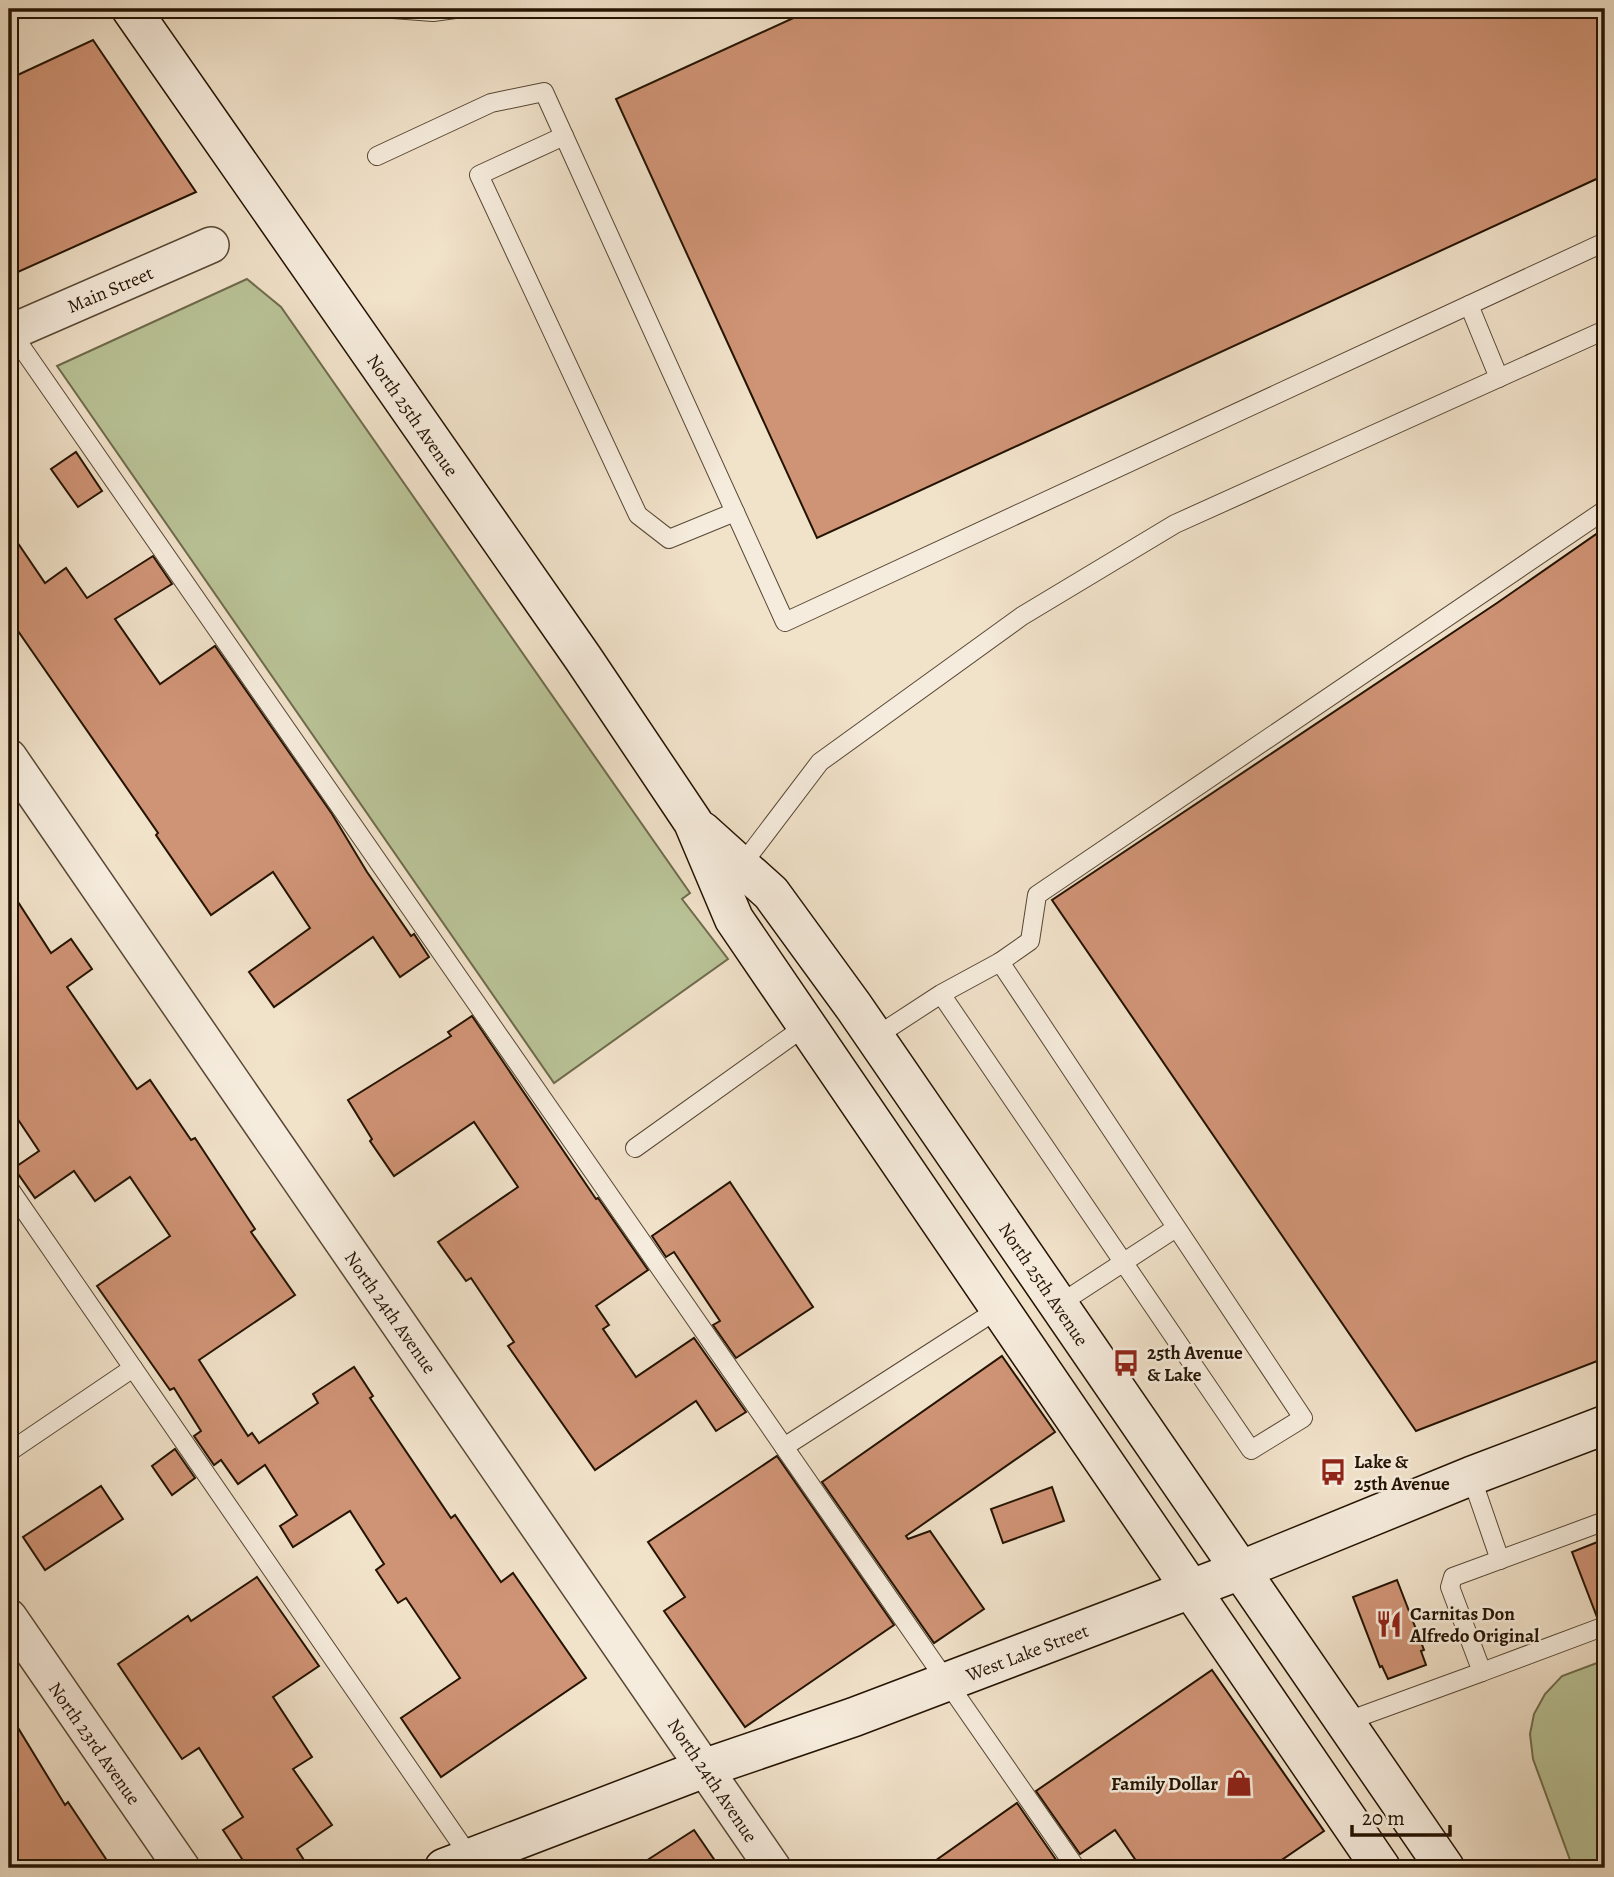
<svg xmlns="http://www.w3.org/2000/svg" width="1614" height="1877" font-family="Alegreya,serif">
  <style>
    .green { fill: #b9c397; stroke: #6e6b4c; stroke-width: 2 }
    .building { fill: #cf9375; stroke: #241302; stroke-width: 2 }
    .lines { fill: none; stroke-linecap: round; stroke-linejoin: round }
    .service-casing { stroke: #574734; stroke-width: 20 }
    .minor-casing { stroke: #574734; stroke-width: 38 }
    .secondary-casing { stroke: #241302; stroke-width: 41 }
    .service { stroke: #f6ecdd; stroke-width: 18 }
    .minor { stroke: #f6ecdd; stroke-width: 35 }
    .secondary { stroke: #f6ecdd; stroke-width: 38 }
    .labels { text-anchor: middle; stroke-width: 5; stroke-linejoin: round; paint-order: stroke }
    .street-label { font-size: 19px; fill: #241302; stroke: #f6ecdd }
    .poi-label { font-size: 19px; font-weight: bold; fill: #241302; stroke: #f6ecdd; text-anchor: start }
  </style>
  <rect width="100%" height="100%" fill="#f1e2ca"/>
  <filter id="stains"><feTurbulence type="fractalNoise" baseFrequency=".00286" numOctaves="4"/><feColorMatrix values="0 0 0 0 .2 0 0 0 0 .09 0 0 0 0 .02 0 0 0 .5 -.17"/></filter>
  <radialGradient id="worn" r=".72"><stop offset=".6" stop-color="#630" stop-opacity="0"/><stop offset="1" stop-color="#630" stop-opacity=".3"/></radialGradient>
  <g class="green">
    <path d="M247,279L281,307L690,893L682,899L728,959L554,1083L57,366Z"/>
    <path d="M1605,1660V1868H1573L1533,1759L1530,1734L1534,1714L1545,1694L1562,1676Z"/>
  </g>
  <g class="building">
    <path d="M813,9H1605V175L817,538L616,99Z"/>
    <path d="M93,40L196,192L9,276V79Z"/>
    <path d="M76,452L102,491L78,507L51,469Z"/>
    <path d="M1605,528V1358L1416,1431L1052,900L1497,603Z"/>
    <path d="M9,530L45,583L66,568L87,598L153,556L172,584L115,619L160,684L215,646L332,814L367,872L411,936L414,934L429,957L400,977L373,937L274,1007L249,972L310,928L273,872L211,915L156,835L158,833L9,618Z"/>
    <path d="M9,888L51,953L71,939L92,969L67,987L137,1089L150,1080L191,1140L195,1138L255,1229L251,1232L295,1295L199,1360L248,1436L252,1433L259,1443L318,1403L313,1394L354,1367L373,1396L370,1398L451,1518L455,1515L501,1582L513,1573L586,1678L441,1777L401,1718L460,1678L406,1598L398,1603L376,1570L384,1564L350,1511L293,1547L280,1526L297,1515L265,1465L238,1484L221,1460L214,1465L194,1436L201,1431L174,1388L170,1390L97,1286L170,1236L130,1177L95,1201L74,1171L35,1198L14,1168L39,1151L9,1106Z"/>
    <path d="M472,1016L596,1199L598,1198L648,1270L596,1306L609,1325L603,1329L636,1377L694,1338L746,1412L716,1431L696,1401L595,1470L508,1346L514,1342L471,1278L466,1281L438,1242L518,1187L474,1122L394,1176L370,1141L372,1139L348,1100L451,1036L448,1032Z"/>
    <path d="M730,1182L813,1307L736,1358L713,1325L720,1321L674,1252L666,1257L652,1236Z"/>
    <path d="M1002,1356L1055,1432L906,1536L908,1539L930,1531L984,1609L934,1643L822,1482Z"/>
    <path d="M175,1449L195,1478L172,1495L152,1466Z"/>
    <path d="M777,1456L894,1625L745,1727L664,1611L685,1597L648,1542Z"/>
    <path d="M101,1486L123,1519L45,1570L23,1537Z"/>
    <path d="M1052,1487L1064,1521L1003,1543L991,1509Z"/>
    <path d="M1605,1539V1615L1597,1617L1572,1552Z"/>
    <path d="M257,1577L319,1666L273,1697L312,1757L293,1769L332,1825L297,1849L309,1868H248L223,1830L243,1817L199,1748L182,1759L118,1664L188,1616L191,1621Z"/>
    <path d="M1397,1580L1424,1650L1421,1651L1426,1665L1388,1679L1382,1666L1380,1667L1353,1597Z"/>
    <path d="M1212,1670L1324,1831L1270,1868H1141L1115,1830L1080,1854L1036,1791Z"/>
    <path d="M9,1713L65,1805L68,1802L112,1868H17L9,1856Z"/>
    <path d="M1017,1803L1061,1867L925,1868Z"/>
    <path d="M694,1830L720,1868H635Z"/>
  </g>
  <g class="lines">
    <defs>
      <g id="service">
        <path d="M393,9L433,12L455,9"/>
        <path d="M564,136L479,175L638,515L669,539L735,512"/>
        <path d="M377,156L491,103L544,92L785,622L1605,242"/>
        <path d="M1469,305L1499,378"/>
        <path d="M11,332L1076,1868"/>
        <path d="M741,866L820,762L1022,616L1175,524L1605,330"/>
        <path d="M1000,962L1030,941L1037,895L1605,510"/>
        <path d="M875,1037L941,994L1251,1450L1303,1418L1000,962L941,994"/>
        <path d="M635,1148L807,1025"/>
        <path d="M9,1188L472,1860"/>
        <path d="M1058,1305L1176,1228"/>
        <path d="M784,1447L1000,1308"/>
        <path d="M9,1452L133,1368"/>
        <path d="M1471,1476L1500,1560"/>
        <path d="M1482,1672L1605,1626"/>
        <path d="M1345,1722L1482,1672L1450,1587L1453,1577L1605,1521"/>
      </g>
      <g id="minor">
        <path d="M9,333L211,245"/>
        <path d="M9,757L773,1868"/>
        <path d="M9,1617L182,1868"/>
      </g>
      <g id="secondary">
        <path d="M131,9L583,658L693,822L734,919L1381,1868"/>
        <path d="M702,831L771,893L854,1007L1445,1868"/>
        <path d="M444,1868L705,1768L854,1717L1241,1570L1471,1476L1605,1425"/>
      </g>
    </defs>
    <use href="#service" class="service-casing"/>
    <use href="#minor" class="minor-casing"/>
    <use href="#secondary" class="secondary-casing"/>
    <use href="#service" class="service"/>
    <use href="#minor" class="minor"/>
    <use href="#secondary" class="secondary"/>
  </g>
  <defs>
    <symbol id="bus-bare" viewBox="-9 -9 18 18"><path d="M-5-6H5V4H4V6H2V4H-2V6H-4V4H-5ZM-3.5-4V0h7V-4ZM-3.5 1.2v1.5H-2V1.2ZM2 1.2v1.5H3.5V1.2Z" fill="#8f2418" stroke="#f6ecdd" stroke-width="2.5" paint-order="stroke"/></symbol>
    <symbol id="restaurant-bare" viewBox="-9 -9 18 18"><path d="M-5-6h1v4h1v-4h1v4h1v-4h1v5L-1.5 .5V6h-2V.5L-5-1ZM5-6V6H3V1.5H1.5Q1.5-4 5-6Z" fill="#8f2418" stroke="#f6ecdd" stroke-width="2.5" paint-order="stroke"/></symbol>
    <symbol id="shop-bare" viewBox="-9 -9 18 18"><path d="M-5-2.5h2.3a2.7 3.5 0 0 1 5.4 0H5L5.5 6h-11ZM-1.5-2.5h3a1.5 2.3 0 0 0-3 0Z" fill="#8f2418" stroke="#f6ecdd" stroke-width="2.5" paint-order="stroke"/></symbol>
  </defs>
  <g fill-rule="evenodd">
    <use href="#bus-bare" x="1107" y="1344" width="38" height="38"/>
    <use href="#bus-bare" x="1314" y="1453" width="38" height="38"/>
    <use href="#restaurant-bare" x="1370" y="1605" width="38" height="38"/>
    <use href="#shop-bare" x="1220" y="1764" width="38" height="38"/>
  </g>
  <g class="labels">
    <g class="street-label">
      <text transform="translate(110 289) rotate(-23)" y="7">Main Street</text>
      <text transform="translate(413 415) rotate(55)" y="7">North 25th Avenue</text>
      <text transform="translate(1044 1284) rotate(56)" y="7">North 25th Avenue</text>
      <text transform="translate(391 1312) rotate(55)" y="7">North 24th Avenue</text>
      <text transform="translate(1027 1652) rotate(-21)" y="7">West Lake Street</text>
      <text transform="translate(95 1743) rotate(55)" y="7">North 23rd Avenue</text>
      <text transform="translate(713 1780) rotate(56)" y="7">North 24th Avenue</text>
    </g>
    <g class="poi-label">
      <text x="1147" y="1359">25th Avenue<tspan x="1147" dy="22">&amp; Lake</tspan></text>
      <text x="1354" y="1468">Lake &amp;<tspan x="1354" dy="22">25th Avenue</tspan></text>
      <text x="1410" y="1620">Carnitas Don<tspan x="1410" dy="22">Alfredo Original</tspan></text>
      <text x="1218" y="1790" text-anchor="end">Family Dollar</text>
    </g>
  </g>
  <rect width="1614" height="1877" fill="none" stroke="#f1e2ca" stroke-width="35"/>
  <rect x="10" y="10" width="1593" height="1856" fill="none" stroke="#241302" stroke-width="3.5"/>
  <rect x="18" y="18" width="1579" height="1842" fill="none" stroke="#241302" stroke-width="2"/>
  <path d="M1352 1825v10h98v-10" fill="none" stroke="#241302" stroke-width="3.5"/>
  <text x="1362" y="1825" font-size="21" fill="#241302" stroke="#f6ecdd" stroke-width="5" paint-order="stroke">20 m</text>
  <rect width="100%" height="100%" filter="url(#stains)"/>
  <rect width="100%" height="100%" fill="url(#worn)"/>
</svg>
